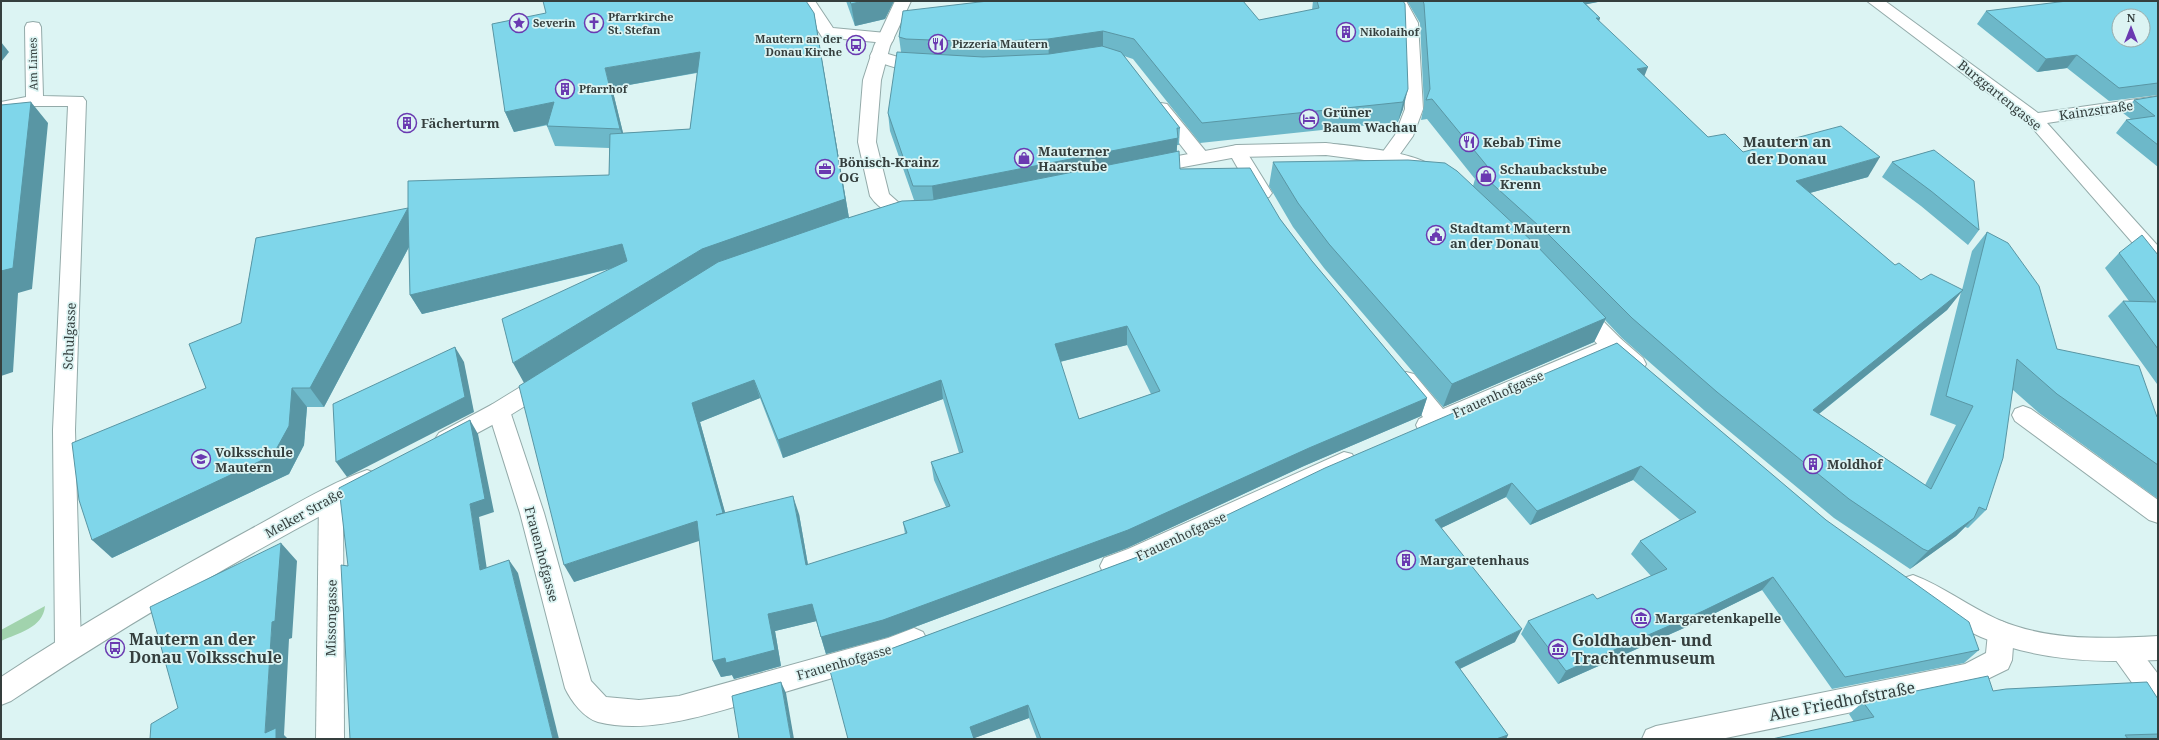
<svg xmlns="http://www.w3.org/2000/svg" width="2159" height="740" font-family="'Noto Serif',serif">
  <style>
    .green { fill: #a1d3ad }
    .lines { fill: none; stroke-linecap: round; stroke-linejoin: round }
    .service-casing { stroke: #93aaa9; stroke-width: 2 }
    .minor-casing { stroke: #93aaa9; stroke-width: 2 }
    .tertiary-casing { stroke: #93aaa9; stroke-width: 2 }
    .secondary-casing { stroke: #93aaa9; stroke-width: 2 }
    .service { fill: #fff; fill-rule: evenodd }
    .minor { fill: #fff; fill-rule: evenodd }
    .tertiary { fill: #fff; fill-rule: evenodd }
    .secondary { fill: #fff; fill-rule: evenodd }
    .wall { fill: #6db8c9; fill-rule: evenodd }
    .shaded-wall { fill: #5996a4 }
    .building { fill: #7fd6ea; stroke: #5996a4; fill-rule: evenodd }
    .labels { text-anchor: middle; stroke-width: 3.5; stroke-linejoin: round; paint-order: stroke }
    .far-poi-label { font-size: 11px; font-weight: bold; fill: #353f3e; stroke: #dcf4f3; text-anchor: start }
    .far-street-label { font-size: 11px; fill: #353f3e; stroke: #dcf4f3 }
    .street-label { font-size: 13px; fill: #353f3e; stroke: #dcf4f3 }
    .poi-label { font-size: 13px; font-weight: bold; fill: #353f3e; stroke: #dcf4f3; text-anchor: start }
    .quarter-label { font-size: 15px; font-weight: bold; fill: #353f3e; stroke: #dcf4f3 }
    .near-poi-label { font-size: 16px; font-weight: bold; fill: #353f3e; stroke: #dcf4f3; text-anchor: start }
    .near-street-label { font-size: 16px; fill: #353f3e; stroke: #dcf4f3 }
  </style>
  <rect width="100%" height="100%" fill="#dcf4f3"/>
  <path class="green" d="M45,606C43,628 18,633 1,641V630Z"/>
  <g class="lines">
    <defs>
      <g id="service">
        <path d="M799,1H815L833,28L886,33L892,34L894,38L892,42L886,43L822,37Z"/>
        <path d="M2023,406L2031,409L2158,500V523L2149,520L2015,421L2012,415L2015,409Z"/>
        <path d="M2124,638L2133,641L2158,674V709L2148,705L2115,659L2111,650L2115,641Z"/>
      </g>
      <g id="minor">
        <path d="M1390,1H1406L1418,23L1423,109L1413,136L1395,161L1388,163L1381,161L1379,157L1395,135L1405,109L1402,23Z"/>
        <path d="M1867,1H1885L2038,113L2158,96V106L2047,123L2158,246V266L2151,264L2028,123Z"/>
        <path d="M33,22L39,23L41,27L43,96L83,97L86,101L75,430L81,647L77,655L68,659L59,655L55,647L53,430L68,106H35L1,112V102L26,97L25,27L27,23Z"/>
        <path d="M878,51L908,60L932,62L935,66L932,70C912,75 891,66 872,60L870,56L872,52Z"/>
        <path d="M1161,103L1167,104L1207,153L1209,157L1207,161L1200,163L1193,161L1155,112L1152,108L1155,104Z"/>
        <path d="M1237,145L1244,147L1246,151L1272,193L1269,197L1262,199L1255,197L1252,193L1228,151L1230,147Z"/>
        <path d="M1613,337L1621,339L1624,345L1621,351L1427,434L1419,431L1416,425L1419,419L1423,417L1395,380L1398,374L1406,372L1414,374L1443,409Z"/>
        <path d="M499,402L507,405L510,411L544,513L591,681L606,697L639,700L679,696L888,638L914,628L923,632L927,640L923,648C878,666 831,678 785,692C729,707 655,737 598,722C584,718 571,701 565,688L520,513L488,411L491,405Z"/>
        <path d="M1344,452L1352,454L1356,461L1352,468L1146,565L1113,577L1104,574L1100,566L1104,558L1128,549Z"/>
        <path d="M331,488L340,491L343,498L344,739H316L319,498L322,491Z"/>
        <path d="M2001,621L2010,625L2014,633L2012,660L2008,669L1969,688L1721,739H1642L1646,730L1656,726L1965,664L1986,653L1988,633L1992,625Z"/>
      </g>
      <g id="tertiary">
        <path d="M548,373L556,375L559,381L556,387L507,417L455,445L447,448L439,445L435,439L439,433L491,405L540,375Z"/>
        <path d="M367,470L375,473L379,480L375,487C250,552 128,623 11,701L1,705V677C82,624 166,575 251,529C286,510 330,483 367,470Z"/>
      </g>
      <g id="secondary">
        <path d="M895,1H911L890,46L881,80L876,142L889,194L898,202L924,206L927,211L924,216C903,221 882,214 870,196L858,142L863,80L874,46Z"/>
        <path d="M1326,143C1349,146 1425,152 1437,171L1435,175L1428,177L1387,163L1326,155L1237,157L1151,173L1144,171L1142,167L1144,163L1151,161L1237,145Z"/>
        <path d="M1580,302L1587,305L1621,339L1643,358L1646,364L1643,370C1637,372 1633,373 1628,370C1614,363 1577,324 1569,310L1573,305Z"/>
        <path d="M1913,575C1943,586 1969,607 1999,620C2048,641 2106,639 2158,636V660C2097,663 2038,661 1981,637C1954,625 1929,608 1904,594L1900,586L1904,578Z"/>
      </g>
    </defs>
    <use href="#service" class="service-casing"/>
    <use href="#minor" class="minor-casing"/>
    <use href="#tertiary" class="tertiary-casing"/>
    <use href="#secondary" class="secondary-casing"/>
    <use href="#service" class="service"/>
    <use href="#minor" class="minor"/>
    <use href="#tertiary" class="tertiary"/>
    <use href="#secondary" class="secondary"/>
  </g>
  <g class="wall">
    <path d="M846,1H894L885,19L855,26Z"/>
    <path d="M1313,1H1403V109L1398,122L1200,143L1133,59L1124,56L1180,128L1179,145H1177V152L1180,169L1280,219L1312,261L1427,398L1421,416L1304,466L1127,548L888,637L826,654L816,621L775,631L781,666L734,679L732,675L721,677L713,661L700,540L574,582L620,323L524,383L610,269L422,314L410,295L409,247L324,407H307L304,445L289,474L112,558L241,323L256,238L609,175V148L555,146L547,126L548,125L514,132L505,112L814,13L849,218L914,200L890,131L888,113L901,52L899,37L1259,20L1312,10ZM697,73L690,129L623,133L612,88ZM1127,345L1151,394L1079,419L1060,362ZM760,398L783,458L943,399L959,453L931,462L934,480L946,507L903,522L905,534L808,565L799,514L725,513L700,422Z"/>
    <path d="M1407,1H1603L1586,4L1600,18L1599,21L1644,76L1708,137L1743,152L1868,177L1810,193L1895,265L1921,280L1962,290L1972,251L1987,232L2057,349L2158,418V499L2039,413L2013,390L1986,510L1968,528L1965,527L1956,536L1910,569L1834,518L1705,411L1622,338L1605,320L1594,342L1443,407L1324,268L1293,227L1269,186L1273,162L1473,186L1475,179L1427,119L1421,120L1424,106L1420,23ZM1961,292L1930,415L1956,425L1925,485L1819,414L1947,310Z"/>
    <path d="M2158,1V95L2109,101L2067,68L2037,72L1977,24L1986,11Z"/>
    <path d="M2158,96V167L2116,133L2126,120H2132L2123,113L2134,100Z"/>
    <path d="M1934,150L1979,230L1968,245L1921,206L1882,177L1892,162Z"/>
    <path d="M2119,253L2158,255V384H2157L2108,316L2123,301H2129L2105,268Z"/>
    <path d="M1617,343L1979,650L1964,663L1832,689L1762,590L1693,624L1558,684L1521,634L1528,621L1597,599L1651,576L1631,554L1640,541L1680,520L1633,480L1530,525L1506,497L1441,528L1515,642L1460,669L1508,735L1506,739H1037L1029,718L974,738L885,651L1148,553Z"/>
    <path d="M1993,691L2158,699V739H1772L1854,722L1849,714L1863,702Z"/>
  </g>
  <g class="shaded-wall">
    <path d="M863,1H894L885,19L855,26L851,4Z"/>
    <path d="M1566,1H1603L1563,9Z"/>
    <path d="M814,13L849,218L708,269L524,383L513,363L702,249Z"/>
    <path d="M1596,18H1600L1593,37Z"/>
    <path d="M1103,31V51L1049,59L1048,39Z"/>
    <path d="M1,42L9,52L1,62Z"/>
    <path d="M700,52L705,71L612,88L627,149L620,129L605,68Z"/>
    <path d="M2077,55L2067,68L2037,72L2046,59Z"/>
    <path d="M1648,67L1640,87L1637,69Z"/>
    <path d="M1408,89L1403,109L1398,122L1403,102Z"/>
    <path d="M31,102L48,123L32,289L18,293L13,372L1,376V271Z"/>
    <path d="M554,102L562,121L514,132L505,112Z"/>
    <path d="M1178,138L1176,155L934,204L932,186Z"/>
    <path d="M1880,157L1868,177L1784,200L1796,181Z"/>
    <path d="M408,208L419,228L324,407L310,388Z"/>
    <path d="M622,244L629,264L422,314L410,295Z"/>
    <path d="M1963,290L1947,310L1800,429L1813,410Z"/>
    <path d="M1606,318L1594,342L1443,407L1452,384Z"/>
    <path d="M1127,326V345L1055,363V344Z"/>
    <path d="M455,347L464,362L474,412L347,477L336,462Z"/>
    <path d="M754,380L760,398L700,422L730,530L716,515L692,403Z"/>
    <path d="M941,380L943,399L783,458L778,440Z"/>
    <path d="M292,388L307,407L304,445L289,474L112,558L92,540Z"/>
    <path d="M1427,398L1421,416L1304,466L1127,548L888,637L826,654L821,637L1309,448Z"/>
    <path d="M470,420L478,434L494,512L479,517L489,583L480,570L470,504Z"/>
    <path d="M1641,466L1633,480L1530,525L1537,511Z"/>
    <path d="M1512,483L1506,497L1429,534L1435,520Z"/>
    <path d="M793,496L799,514L811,582L806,565Z"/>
    <path d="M1974,518L1956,536L1910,569L1928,551Z"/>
    <path d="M697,521L705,539L574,582L564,565Z"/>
    <path d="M281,543L297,561L292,638L289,639L284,735L288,739H272L265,733L272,622Z"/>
    <path d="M509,560L518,573L559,739H553Z"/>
    <path d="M1773,577L1762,590L1693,624L1558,684L1566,671Z"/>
    <path d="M812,604L817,621L775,631L781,666L734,679L732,675L721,677L713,661L725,658L768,614Z"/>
    <path d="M1522,629L1515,642L1449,674L1455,662Z"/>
    <path d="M781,682L786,693L794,739H791Z"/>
    <path d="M1028,705L1029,718L972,739L970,727Z"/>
    <path d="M1508,735L1506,739H1496Z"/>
  </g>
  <g class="building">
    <path d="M543,1H806L814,13L845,199L702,249L513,363L502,319L627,261L622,244L410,295L408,208L310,388H292L289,426L273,455L92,540L79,500L72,443L206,388L189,344L241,323L256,238L408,208V181L609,175L610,134L690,129L700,52L605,68L620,129L547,126L554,102L505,112L492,24L546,13Z"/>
    <path d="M850,1H863L851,4Z"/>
    <path d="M988,1H1243L1259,20L1319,8L1317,1H1403L1405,4L1408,89L1403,102L1202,123L1134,39L1103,31L1048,39L983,42L906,39L899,37L903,11Z"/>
    <path d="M1423,1H1582L1600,18H1596L1648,67L1637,69L1708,137L1725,134L1743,152L1841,126L1880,157L1796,181L1895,265L1899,263L1921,280L1931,274L1963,290L1813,410L1931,489L1973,406L1946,396L1987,232L2008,243L2039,286L2057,349L2139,366L2157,417L2158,418V465L2057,394L2017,359L2003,458L1986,510L1979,507L1974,518L1928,551L1923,549L1849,499L1717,392L1632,318L1549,235L1478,171L1492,172L1432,99L1426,100L1430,89L1424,4Z"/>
    <path d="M2067,1H2158V83L2119,88L2077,55L2046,59L1986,11ZM2119,16H2143V40H2119Z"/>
    <path d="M1102,46L1121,52L1180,128H1177L1178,138L932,186H913L888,113L897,52L983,57L1049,54Z"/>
    <path d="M2158,96V145L2126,120L2155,116L2134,100Z"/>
    <path d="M31,102L13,268L1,271V105Z"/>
    <path d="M1934,150L1974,181L1979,230L1931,191L1892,162Z"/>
    <path d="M1179,151L1180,169L1250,168L1280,219L1312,261L1427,398L1309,448L1128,530L883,620L821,637L812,604L768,614L775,650L726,663L725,658L713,661L697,521L564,565L519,386L718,262L848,217V218L902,201L932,200ZM1127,326L1160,391L1079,419L1055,344ZM754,380L778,440L941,380L963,452L931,462L950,506L903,522L907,533L806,565L793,496L716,515L723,513L692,403Z"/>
    <path d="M1408,160L1445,163L1457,171L1534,243L1606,318L1452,384L1329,244L1298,203L1273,162Z"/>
    <path d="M2142,235L2158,255V349L2123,301L2156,302L2119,253Z"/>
    <path d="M1617,343L1826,520L1969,622L1979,650L1845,677L1773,577L1703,611L1566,671L1528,621L1593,594L1597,599L1667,569L1640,541L1696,512L1641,466L1537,511L1512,483L1435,520L1522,629L1455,662L1508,735L1496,739H1041L1028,705L970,727L974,739H848L829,667L885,651L1148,553L1325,468Z"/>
    <path d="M455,347L465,397L336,462L333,404Z"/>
    <path d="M470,420L485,499L470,504L480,570L509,560L553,739H350L341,565L348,566L339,488Z"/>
    <path d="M281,543L275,621L272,622L265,733L276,728V739H150L151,724L178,708L150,607Z"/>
    <path d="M1988,676L1993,691L2006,689L2147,682L2158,699V734L2125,735L2128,739H1772L1874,717L1863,702Z"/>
    <path d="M781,682L791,739H739L732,696Z"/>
  </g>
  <defs>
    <symbol id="sight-ring" viewBox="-11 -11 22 22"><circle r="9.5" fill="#dcf4f3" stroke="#6a3ab1" stroke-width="1.5"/><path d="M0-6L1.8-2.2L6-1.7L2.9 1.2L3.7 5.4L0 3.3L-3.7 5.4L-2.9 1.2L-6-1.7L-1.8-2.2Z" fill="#6a3ab1"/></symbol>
    <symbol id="church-ring" viewBox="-11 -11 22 22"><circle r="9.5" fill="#dcf4f3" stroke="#6a3ab1" stroke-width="1.5"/><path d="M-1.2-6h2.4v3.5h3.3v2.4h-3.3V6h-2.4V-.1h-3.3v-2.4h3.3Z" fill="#6a3ab1"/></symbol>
    <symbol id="building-ring" viewBox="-11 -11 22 22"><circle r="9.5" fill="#dcf4f3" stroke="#6a3ab1" stroke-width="1.5"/><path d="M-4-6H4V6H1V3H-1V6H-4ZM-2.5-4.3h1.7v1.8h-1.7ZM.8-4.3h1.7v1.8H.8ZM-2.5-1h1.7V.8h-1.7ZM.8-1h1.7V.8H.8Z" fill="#6a3ab1"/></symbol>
    <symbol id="restaurant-ring" viewBox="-11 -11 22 22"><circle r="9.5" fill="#dcf4f3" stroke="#6a3ab1" stroke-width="1.5"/><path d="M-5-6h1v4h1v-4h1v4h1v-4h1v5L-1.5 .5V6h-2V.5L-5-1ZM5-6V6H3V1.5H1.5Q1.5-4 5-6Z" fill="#6a3ab1"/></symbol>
    <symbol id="bus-ring" viewBox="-11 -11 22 22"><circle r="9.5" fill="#dcf4f3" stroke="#6a3ab1" stroke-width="1.5"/><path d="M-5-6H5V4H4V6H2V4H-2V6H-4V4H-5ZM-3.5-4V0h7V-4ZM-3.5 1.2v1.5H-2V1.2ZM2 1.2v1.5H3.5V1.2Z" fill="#6a3ab1"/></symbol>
    <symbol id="hotel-ring" viewBox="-11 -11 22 22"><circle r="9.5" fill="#dcf4f3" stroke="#6a3ab1" stroke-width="1.5"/><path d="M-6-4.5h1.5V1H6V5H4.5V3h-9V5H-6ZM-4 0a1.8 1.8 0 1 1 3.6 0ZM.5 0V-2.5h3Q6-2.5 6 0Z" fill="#6a3ab1"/></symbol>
    <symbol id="shop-ring" viewBox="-11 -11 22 22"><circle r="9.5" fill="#dcf4f3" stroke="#6a3ab1" stroke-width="1.5"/><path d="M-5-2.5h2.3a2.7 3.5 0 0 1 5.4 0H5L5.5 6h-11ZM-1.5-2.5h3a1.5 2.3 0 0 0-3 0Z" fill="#6a3ab1"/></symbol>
    <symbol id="office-ring" viewBox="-11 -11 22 22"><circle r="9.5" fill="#dcf4f3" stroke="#6a3ab1" stroke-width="1.5"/><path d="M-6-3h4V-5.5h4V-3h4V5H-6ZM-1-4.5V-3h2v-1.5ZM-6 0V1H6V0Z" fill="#6a3ab1"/></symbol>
    <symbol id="civic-ring" viewBox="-11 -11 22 22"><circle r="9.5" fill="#dcf4f3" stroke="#6a3ab1" stroke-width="1.5"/><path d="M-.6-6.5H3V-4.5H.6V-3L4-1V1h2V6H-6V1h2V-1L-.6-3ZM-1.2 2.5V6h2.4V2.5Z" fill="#6a3ab1"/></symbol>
    <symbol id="school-ring" viewBox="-11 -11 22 22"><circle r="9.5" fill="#dcf4f3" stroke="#6a3ab1" stroke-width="1.5"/><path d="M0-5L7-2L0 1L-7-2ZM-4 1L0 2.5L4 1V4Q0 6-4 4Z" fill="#6a3ab1"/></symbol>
    <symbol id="museum-ring" viewBox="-11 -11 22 22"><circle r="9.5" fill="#dcf4f3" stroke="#6a3ab1" stroke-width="1.5"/><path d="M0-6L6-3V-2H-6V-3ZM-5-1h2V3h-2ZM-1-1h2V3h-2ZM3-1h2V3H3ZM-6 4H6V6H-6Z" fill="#6a3ab1"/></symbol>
  </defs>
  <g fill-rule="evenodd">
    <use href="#sight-ring" x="508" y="12" width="22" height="22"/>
    <use href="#church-ring" x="583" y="12" width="22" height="22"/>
    <use href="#building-ring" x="1335" y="21" width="22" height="22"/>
    <use href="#restaurant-ring" x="927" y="33" width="22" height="22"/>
    <use href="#bus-ring" x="845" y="34" width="22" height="22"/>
    <use href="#building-ring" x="554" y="78" width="22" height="22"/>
    <use href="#hotel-ring" x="1298" y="108" width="22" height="22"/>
    <use href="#building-ring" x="396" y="112" width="22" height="22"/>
    <use href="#restaurant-ring" x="1458" y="131" width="22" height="22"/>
    <use href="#shop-ring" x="1013" y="147" width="22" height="22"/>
    <use href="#office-ring" x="814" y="158" width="22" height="22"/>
    <use href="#shop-ring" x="1475" y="165" width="22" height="22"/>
    <use href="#civic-ring" x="1425" y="224" width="22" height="22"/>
    <use href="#school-ring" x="190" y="448" width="22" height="22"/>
    <use href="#building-ring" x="1802" y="453" width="22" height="22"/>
    <use href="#building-ring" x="1395" y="549" width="22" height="22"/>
    <use href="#museum-ring" x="1630" y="607" width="22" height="22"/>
    <use href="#bus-ring" x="104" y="637" width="22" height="22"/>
    <use href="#museum-ring" x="1547" y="638" width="22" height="22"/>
  </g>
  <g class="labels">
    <g class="far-poi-label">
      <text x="608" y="21">Pfarrkirche<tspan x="608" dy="13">St. Stefan</tspan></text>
      <text x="533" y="27">Severin</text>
      <text x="1360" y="36">Nikolaihof</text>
      <text x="842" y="43" text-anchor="end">Mautern an der<tspan x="842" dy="13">Donau Kirche</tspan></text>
      <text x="952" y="48">Pizzeria Mautern</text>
      <text x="579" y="93">Pfarrhof</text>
    </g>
    <g class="far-street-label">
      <text transform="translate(33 64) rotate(-91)" y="4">Am Limes</text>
    </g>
    <g class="street-label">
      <text transform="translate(2000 95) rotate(39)" y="5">Burggartengasse</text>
      <text transform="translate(2096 110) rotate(-8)" y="5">Kainzstraße</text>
      <text transform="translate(69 336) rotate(-87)" y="5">Schulgasse</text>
      <text transform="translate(1498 394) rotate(-24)" y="5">Frauenhofgasse</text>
      <text transform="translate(304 513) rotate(-29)" y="5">Melker Straße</text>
      <text transform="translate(1181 536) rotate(-25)" y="5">Frauenhofgasse</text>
      <text transform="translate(542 554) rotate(75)" y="5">Frauenhofgasse</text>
      <text transform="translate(331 618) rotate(-89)" y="5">Missongasse</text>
      <text transform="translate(844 662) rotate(-16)" y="5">Frauenhofgasse</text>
    </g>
    <g class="poi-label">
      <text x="1323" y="117">Grüner<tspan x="1323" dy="15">Baum Wachau</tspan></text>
      <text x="421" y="128">Fächerturm</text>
      <text x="1483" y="147">Kebab Time</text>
      <text x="1038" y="156">Mauterner<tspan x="1038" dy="15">Haarstube</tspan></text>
      <text x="839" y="167">Bönisch-Krainz<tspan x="839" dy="15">OG</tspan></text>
      <text x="1500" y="174">Schaubackstube<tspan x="1500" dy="15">Krenn</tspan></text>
      <text x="1450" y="233">Stadtamt Mautern<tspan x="1450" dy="15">an der Donau</tspan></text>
      <text x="215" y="457">Volksschule<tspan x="215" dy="15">Mautern</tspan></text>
      <text x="1827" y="469">Moldhof</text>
      <text x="1420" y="565">Margaretenhaus</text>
      <text x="1655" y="623">Margaretenkapelle</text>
    </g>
    <g class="quarter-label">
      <text x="1787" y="147">Mautern an<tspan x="1787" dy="17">der Donau</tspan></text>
    </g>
    <g class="near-poi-label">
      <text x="129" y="645">Mautern an der<tspan x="129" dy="18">Donau Volksschule</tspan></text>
      <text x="1572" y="646">Goldhauben- und<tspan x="1572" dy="18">Trachtenmuseum</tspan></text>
    </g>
    <g class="near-street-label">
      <text transform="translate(1842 701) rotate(-11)" y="6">Alte Friedhofstraße</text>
    </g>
  </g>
  <rect width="2159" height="740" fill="none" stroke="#353f3e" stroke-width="4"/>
  <g transform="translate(2131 28)"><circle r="19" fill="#dcf4f3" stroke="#99acab"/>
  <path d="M0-3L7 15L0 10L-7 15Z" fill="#6a3ab1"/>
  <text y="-6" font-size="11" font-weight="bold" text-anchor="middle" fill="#353f3e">N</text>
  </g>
</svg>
